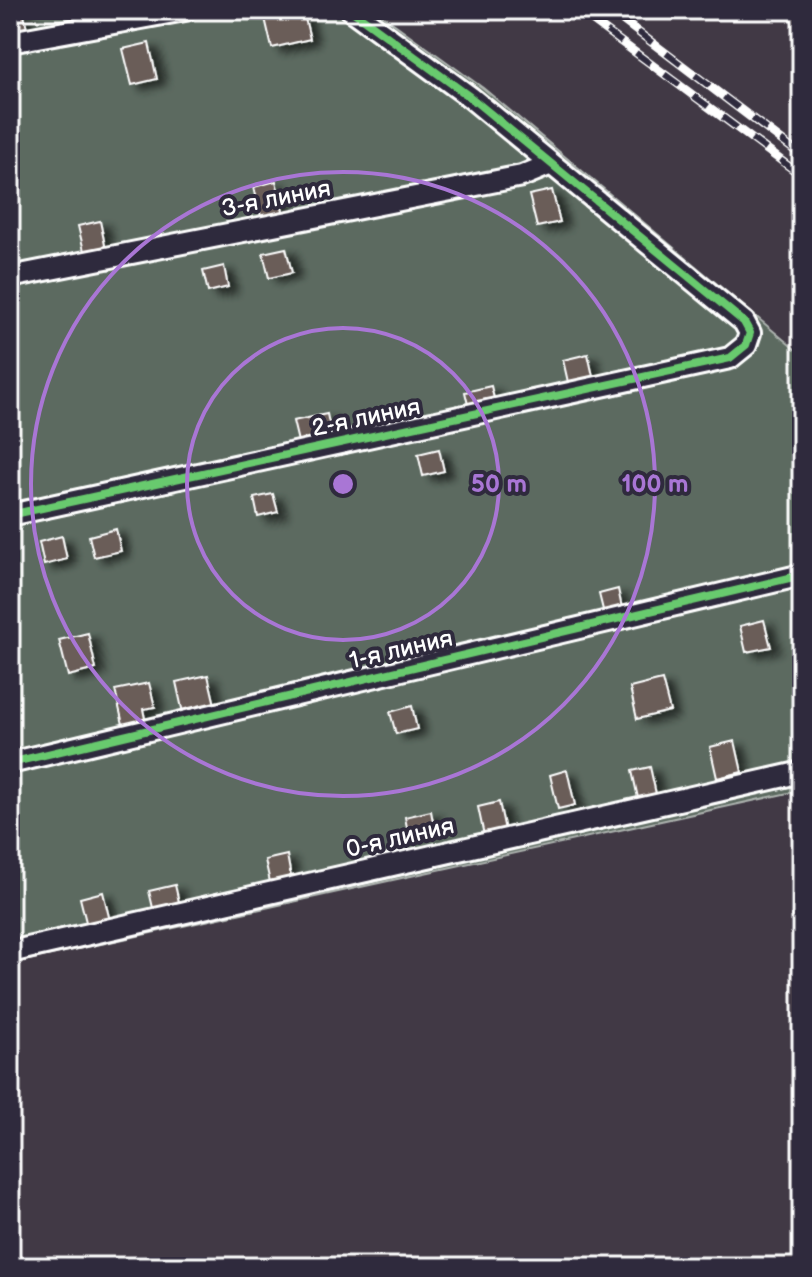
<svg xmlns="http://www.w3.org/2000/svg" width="812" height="1277" font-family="'Balsamiq Sans',sans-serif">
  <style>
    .green { fill: #5c6a60; stroke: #aeb4b0; stroke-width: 2 }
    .building { fill: #6a5d59; stroke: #fff; stroke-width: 2; filter: url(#shadow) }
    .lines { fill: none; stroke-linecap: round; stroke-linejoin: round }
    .minor-casing { stroke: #fff; stroke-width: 26 }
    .minor { stroke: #2f2a3d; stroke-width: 20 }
    .rail-casing { stroke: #fff; stroke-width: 9 }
    .rail { stroke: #2f2a3d; stroke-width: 6; stroke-dasharray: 18; stroke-linecap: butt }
    .cycleway-casing { stroke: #2f2a3d; stroke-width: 13 }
    .cycleway { stroke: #67ca6e; stroke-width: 8 }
    .ring { fill: none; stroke: #a976d5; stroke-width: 4 }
    .labels { text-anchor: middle; stroke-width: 8; stroke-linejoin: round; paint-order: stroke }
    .street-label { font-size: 24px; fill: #fff; stroke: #2f2a3d }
    .centre { fill: #a976d5; stroke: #2f2a3d; stroke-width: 4 }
    .ring-label { font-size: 24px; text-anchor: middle; font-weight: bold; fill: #a976d5; stroke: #2f2a3d; stroke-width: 8; stroke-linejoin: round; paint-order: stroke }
  </style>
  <defs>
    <filter id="shadow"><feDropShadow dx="9" dy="5" stdDeviation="4" flood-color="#0009"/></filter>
  </defs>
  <rect width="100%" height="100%" fill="#413945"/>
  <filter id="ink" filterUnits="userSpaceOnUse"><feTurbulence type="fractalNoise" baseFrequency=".0125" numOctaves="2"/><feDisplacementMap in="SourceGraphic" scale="16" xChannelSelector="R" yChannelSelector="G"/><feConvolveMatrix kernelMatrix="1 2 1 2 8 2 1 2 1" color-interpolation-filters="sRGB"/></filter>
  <g filter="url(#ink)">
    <path class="green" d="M10,10H375L483,88L802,355V790L10,964Z"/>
    <g class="building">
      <path d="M10,10H23L28,33L10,37Z"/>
      <path d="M303,10L310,39L272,48L265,18Z"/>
      <path d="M149,43L157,79L132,85L123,49Z"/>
      <path d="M276,181L284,215L262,221L254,187Z"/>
      <path d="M552,190L560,222L537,227L529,195Z"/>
      <path d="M100,221L106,250L85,255L78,226Z"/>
      <path d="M286,248L292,273L269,278L263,253Z"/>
      <path d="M224,266L228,287L208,292L203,271Z"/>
      <path d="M588,354L595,385L570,391L563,360Z"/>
      <path d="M491,386L496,407L470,413L465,392Z"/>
      <path d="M327,414L333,442L300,450L293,421Z"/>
      <path d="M439,449L444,471L423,476L418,454Z"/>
      <path d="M273,494L278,512L258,517L254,498Z"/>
      <path d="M116,529L121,551L94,557L89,536Z"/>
      <path d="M62,536L67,559L44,565L39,542Z"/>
      <path d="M618,589L623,613L605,618L599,594Z"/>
      <path d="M764,620L771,647L746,652L740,626Z"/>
      <path d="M88,633L96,669L68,676L59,640Z"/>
      <path d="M208,675L215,705L183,713L176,682Z"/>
      <path d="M662,680L670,711L637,719L630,688Z"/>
      <path d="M149,683L155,707L143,709L147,728L125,733L115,690Z"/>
      <path d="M412,706L417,729L396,734L390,712Z"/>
      <path d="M735,741L742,772L717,778L710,747Z"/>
      <path d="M650,767L656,794L638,798L632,771Z"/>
      <path d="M567,770L575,805L558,809L550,775Z"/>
      <path d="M499,802L506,835L485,840L478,807Z"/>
      <path d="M431,811L434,827L408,833L405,817Z"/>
      <path d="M287,855L291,877L270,882L265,860Z"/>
      <path d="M175,885L179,902L153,908L149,891Z"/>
      <path d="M103,892L110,921L87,926L80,898Z"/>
    </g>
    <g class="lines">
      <defs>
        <g id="minor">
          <path d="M10,42L185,10"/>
          <path d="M10,277L522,176L551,164"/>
          <path d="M10,515L730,358L746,345L750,333L744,322L470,97L351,10"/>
          <path d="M10,763L802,575"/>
          <path d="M10,952L802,772"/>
        </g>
      </defs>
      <use href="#minor" class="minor-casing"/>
      <use href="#minor" class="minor"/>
      <defs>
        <g id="rail">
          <path d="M578,10L802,176"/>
          <path d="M609,10L802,156"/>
        </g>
      </defs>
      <use href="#rail" class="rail-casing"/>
      <use href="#rail" class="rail"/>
      <defs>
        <g id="cycleway">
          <path d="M10,515L730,358L746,345L750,333L744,322L470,97L351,10"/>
          <path d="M10,763L802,575"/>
        </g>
      </defs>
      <use href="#cycleway" class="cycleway-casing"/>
      <use href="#cycleway" class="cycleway"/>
    </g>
  </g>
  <g class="ring">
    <circle cx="343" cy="484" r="156"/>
    <circle cx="343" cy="484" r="312"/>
  </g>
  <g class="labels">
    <g class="street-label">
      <text transform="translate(276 198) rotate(-11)" y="8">3-я линия</text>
      <text transform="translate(366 417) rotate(-12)" y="8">2-я линия</text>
      <text transform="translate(401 649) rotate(-13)" y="8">1-я линия</text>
      <text transform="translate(400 837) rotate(-13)" y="8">0-я линия</text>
    </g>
  </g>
  <circle cx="343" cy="484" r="12" class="centre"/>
  <g class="ring-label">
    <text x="499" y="492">50 m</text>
    <text x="655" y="492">100 m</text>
  </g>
  <rect width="812" height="1277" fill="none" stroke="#2f2a3d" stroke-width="40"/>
  <rect x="20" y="20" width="772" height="1237" fill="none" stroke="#fff" stroke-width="3" filter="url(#ink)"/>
</svg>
